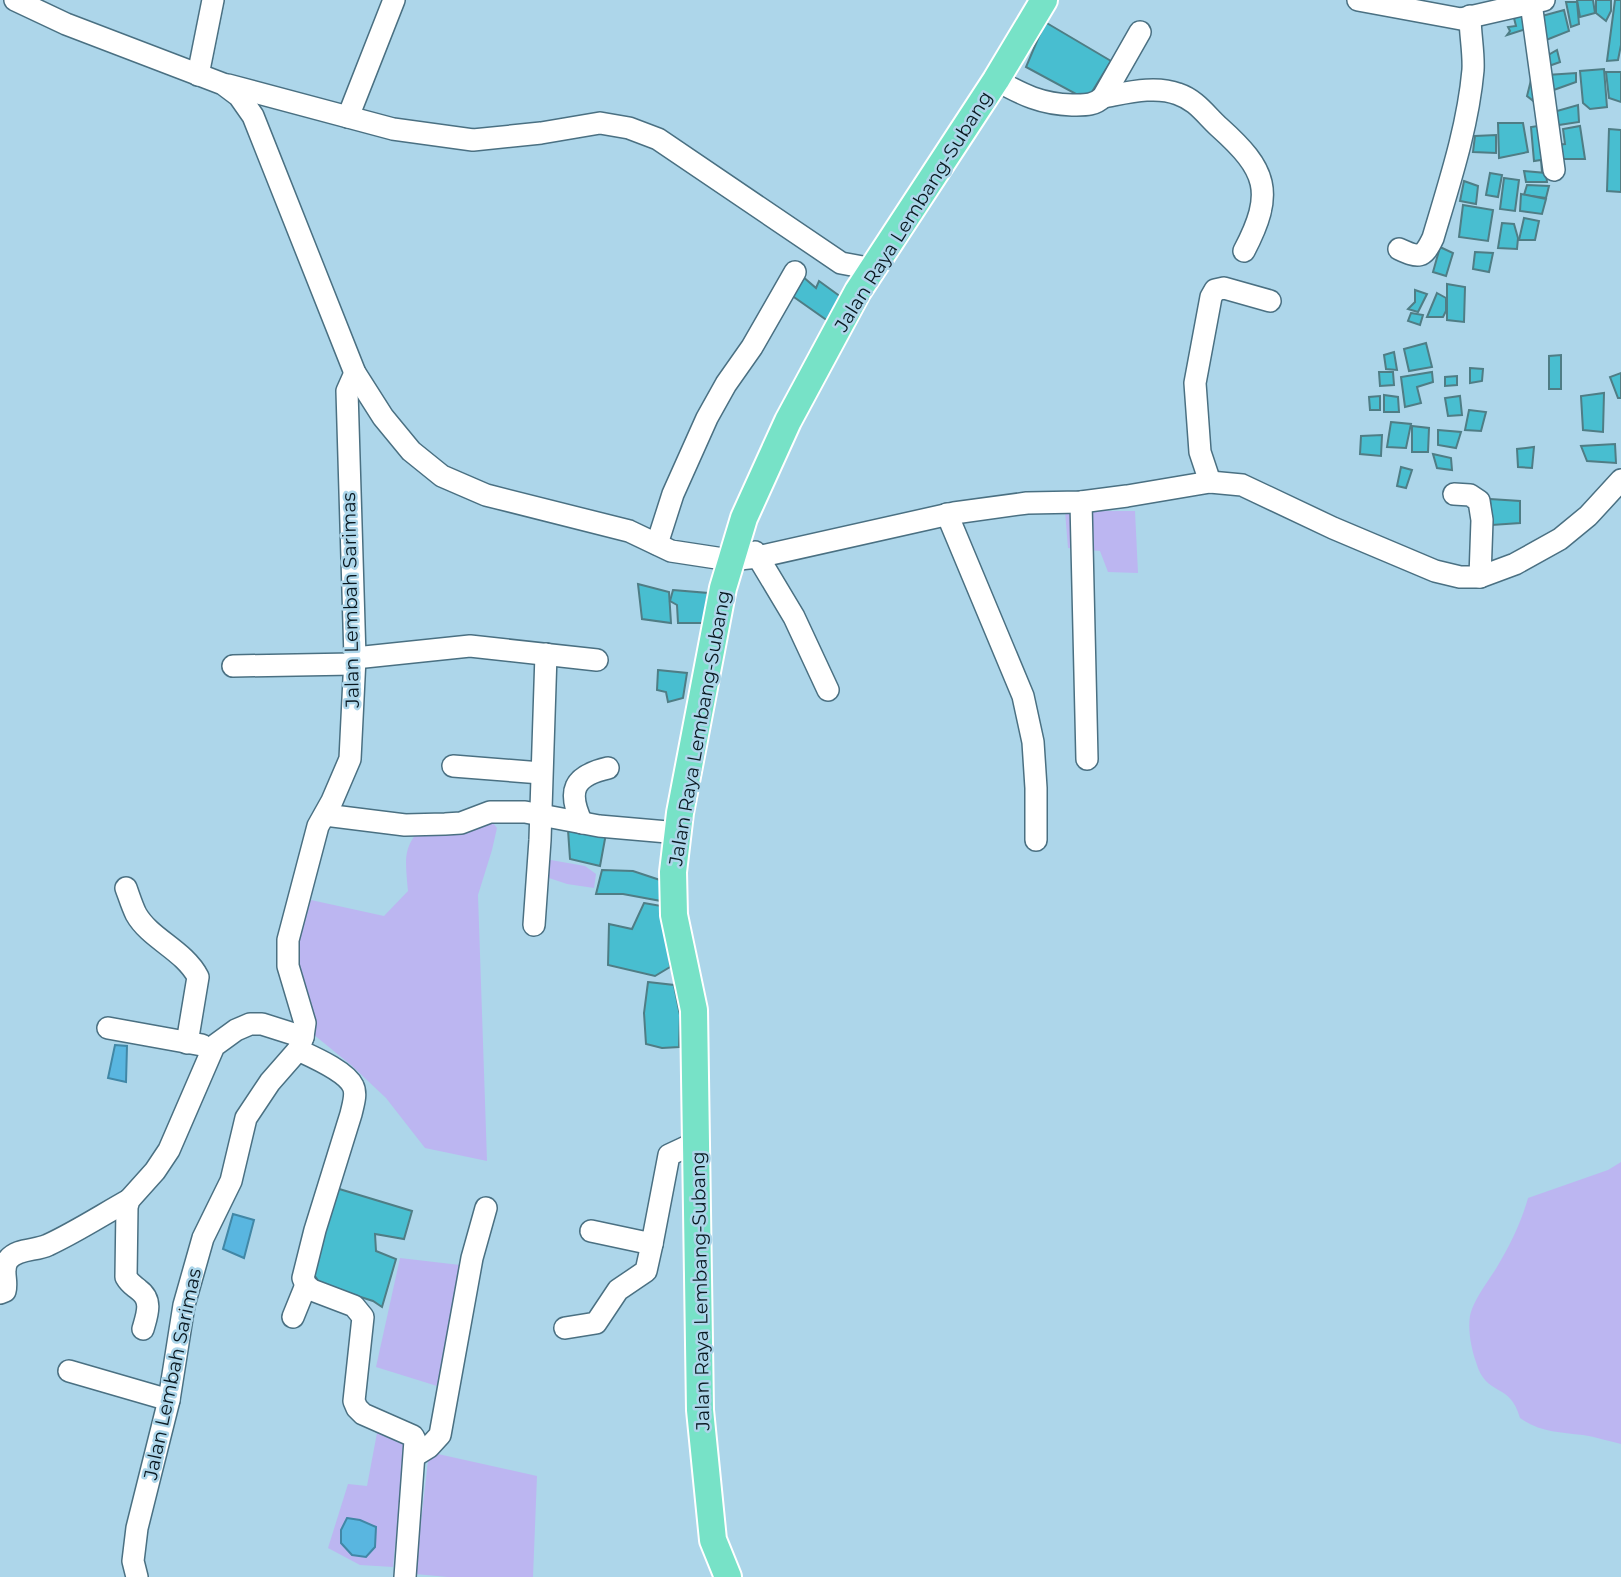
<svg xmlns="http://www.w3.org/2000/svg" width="1621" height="1577" font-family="Montserrat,sans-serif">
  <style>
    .green { fill: #bcb6f1 }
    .water { fill: #59b6e0; stroke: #4187a6; stroke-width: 2 }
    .building { fill: #48bed0; stroke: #4f7d85; stroke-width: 2 }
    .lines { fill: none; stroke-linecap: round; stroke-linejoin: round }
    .minor-casing { stroke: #4a7082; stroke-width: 24 }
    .major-casing { stroke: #fff; stroke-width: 30 }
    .minor { stroke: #fff; stroke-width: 21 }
    .major { stroke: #77e2c7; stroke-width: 26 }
    .labels { text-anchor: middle; stroke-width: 5; stroke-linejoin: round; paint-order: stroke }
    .street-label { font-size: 19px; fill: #091820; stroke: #add6ea }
  </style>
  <rect width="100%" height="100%" fill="#add6ea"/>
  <g class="green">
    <path d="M1065,511H1135L1138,573L1108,572L1100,551L1068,548Z"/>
    <path d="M428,820L493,823L497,828L492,850L478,895L487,1161L425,1148L386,1098L351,1065L308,1030L294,957L311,900L384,916L408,891C405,855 402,847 428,820Z"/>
    <path d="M545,859L585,866L596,874L594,888L567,884L540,875Z"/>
    <path d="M1621,1162V1444C1608,1441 1596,1437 1583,1435C1559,1432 1540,1432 1520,1418C1510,1381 1486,1398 1476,1362C1471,1348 1466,1323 1472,1309C1478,1294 1489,1280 1497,1267C1510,1245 1521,1223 1528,1198L1608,1170Z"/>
    <path d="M400,1258L460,1265L437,1386L376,1367Z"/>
    <path d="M377,1433L405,1445L393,1567L360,1565L328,1548L348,1484L367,1486Z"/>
    <path d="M429,1452L537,1476L533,1577H448L415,1574Z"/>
  </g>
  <g class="water">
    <path d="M115,1045L127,1046L126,1082L108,1078Z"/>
    <path d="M233,1214L254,1220L244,1258L223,1249Z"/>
    <path d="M347,1518L360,1520L376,1527L375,1547L366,1557L352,1555L341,1543V1530Z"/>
  </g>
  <g class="building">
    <path d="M1577,0H1593L1595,13L1580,17Z"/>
    <path d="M1596,0H1611V11L1606,21L1596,13Z"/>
    <path d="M1615,0H1621V45L1618,60L1607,61Z"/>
    <path d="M1566,2H1577L1579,24L1571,27Z"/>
    <path d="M1564,10L1569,31L1546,40L1542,16Z"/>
    <path d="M1528,12L1529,28L1507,35L1510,31L1508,27L1516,26L1514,18Z"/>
    <path d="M1045,22L1111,61L1087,100L1026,67Z"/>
    <path d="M1557,50L1560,62L1549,66L1545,57Z"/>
    <path d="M1534,68L1536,103L1527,96Z"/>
    <path d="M1604,69L1607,107L1590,109L1583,103L1580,71Z"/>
    <path d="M1606,72H1621V102L1609,98Z"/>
    <path d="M1576,73V82L1548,92L1547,75Z"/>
    <path d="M1578,105L1579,122L1552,126L1550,113Z"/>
    <path d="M1498,123H1523L1528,152L1499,158Z"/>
    <path d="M1545,125L1551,170L1542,172L1541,160L1534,161L1531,127Z"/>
    <path d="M1580,126L1585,159H1556L1554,145L1565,144L1563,129Z"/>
    <path d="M1609,129L1621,130V192L1607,191Z"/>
    <path d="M1496,135V153L1473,152L1475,136Z"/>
    <path d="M1524,171L1546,173L1547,182H1526Z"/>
    <path d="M1490,173L1502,175L1498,197L1486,195Z"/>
    <path d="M1504,178L1519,180L1515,211L1500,209Z"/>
    <path d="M1464,181L1478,186L1476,204L1460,201Z"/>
    <path d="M1527,185L1549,186L1546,198L1524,195Z"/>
    <path d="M1521,194L1546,199L1542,214L1520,211Z"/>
    <path d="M1463,205L1493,210L1488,241L1459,237Z"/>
    <path d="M1524,218L1539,221L1535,240H1519Z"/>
    <path d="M1502,223L1514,224L1518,238L1517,249L1498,248Z"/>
    <path d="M1440,247L1453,253L1446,276L1433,272Z"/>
    <path d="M1475,252L1493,253L1489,272L1473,269Z"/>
    <path d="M802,276L816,288L819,281L841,297L828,321L791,295Z"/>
    <path d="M1447,284L1465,287L1464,322L1447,320Z"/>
    <path d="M1415,290L1427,294L1418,312L1408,309L1415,302Z"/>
    <path d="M1437,293L1446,298V311L1443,317H1427Z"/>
    <path d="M1411,313L1423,315L1420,325L1408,321Z"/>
    <path d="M1426,343L1432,367L1409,371L1404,349Z"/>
    <path d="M1394,352L1397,370L1386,369L1384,355Z"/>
    <path d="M1561,355V389H1549V356Z"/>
    <path d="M1470,368L1483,369L1482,381L1470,383Z"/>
    <path d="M1379,372H1393L1394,385L1380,386Z"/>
    <path d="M1432,372L1433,382L1417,387L1421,403L1405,407L1401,377Z"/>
    <path d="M1621,373V398H1618L1610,377Z"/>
    <path d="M1457,376V385L1445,386V377Z"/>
    <path d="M1604,393L1603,432L1583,430L1581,396Z"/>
    <path d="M1384,395L1398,397L1399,412H1384Z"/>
    <path d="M1380,396V410H1370L1369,397Z"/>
    <path d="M1460,396L1462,415L1448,416L1445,398Z"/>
    <path d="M1469,410L1486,412L1481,431L1465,430Z"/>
    <path d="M1391,422L1411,424L1406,448L1387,447Z"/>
    <path d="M1412,426L1429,428L1428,452H1412Z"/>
    <path d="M1438,430L1461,432L1456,448L1438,445Z"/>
    <path d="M1382,435L1381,456L1360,454L1361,436Z"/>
    <path d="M1615,444L1616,463L1587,461L1581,446Z"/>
    <path d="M1534,447L1532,468L1518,467L1517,449Z"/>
    <path d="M1433,454L1451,458L1452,470L1437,468Z"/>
    <path d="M1401,467L1412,470L1406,488L1397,486Z"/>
    <path d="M1490,499L1520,501V523L1492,525Z"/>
    <path d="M638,584L669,592L671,623L642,619Z"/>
    <path d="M673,590L708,593L703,623H678L677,605L670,601Z"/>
    <path d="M658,670L687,673L683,698L668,702L666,692L657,690Z"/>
    <path d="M607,828L600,866L570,859L568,830Z"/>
    <path d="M602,870L633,871L663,881L661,901L623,894H596Z"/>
    <path d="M644,903L667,907L670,967L655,976L608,965L609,924L632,929Z"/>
    <path d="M648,982L674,985L680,1015L679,1047L662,1048L646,1044L644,1013Z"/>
    <path d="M336,1188L412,1211L404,1239L375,1234L376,1251L396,1259L382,1307L373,1301L320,1284L308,1265Z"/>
  </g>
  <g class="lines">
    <defs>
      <g id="minor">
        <path d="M15,0L66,24L223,84L239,96L253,116L355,373L383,417L411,451L442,476L486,495L629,531L671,551L730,560L758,557L954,513L1027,503L1081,502L1127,496L1210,482L1242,485L1333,528L1435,571L1460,577H1480L1515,564L1560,539L1588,516L1621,480"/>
        <path d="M1358,0L1461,19L1544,0"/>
        <path d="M1531,3L1554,170"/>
        <path d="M198,75L213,0"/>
        <path d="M996,80C1023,95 1041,104 1072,105C1084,105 1094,106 1103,97L1140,32"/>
        <path d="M228,85L393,129L473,140L541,133L600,123L629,128L658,139L841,263L873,269"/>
        <path d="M1103,97C1126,93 1155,85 1178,94C1196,100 1205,114 1219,127C1267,170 1275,192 1244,251"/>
        <path d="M348,117L394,0"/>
        <path d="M1399,249C1419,258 1423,259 1433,238C1449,184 1468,127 1473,70C1474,53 1470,34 1470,16"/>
        <path d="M1210,482L1200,452L1195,383L1211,297L1215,290L1224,288L1270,301"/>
        <path d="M1454,494L1470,495L1479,501L1482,520L1480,577"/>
        <path d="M1081,502L1087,759"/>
        <path d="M947,514L1023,696L1033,742L1036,788V840"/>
        <path d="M657,544L673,494L707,418L726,384L752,347L795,272"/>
        <path d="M755,552L794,617L828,690"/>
        <path d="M355,658L470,646L597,660"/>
        <path d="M233,666L353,664"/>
        <path d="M453,766L541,773"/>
        <path d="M325,815L405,825L445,824L461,823L490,812H525L599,826L679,833"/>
        <path d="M582,823C567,791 573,776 608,768"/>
        <path d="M126,888C129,896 132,906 136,914C150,939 184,950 198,977L187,1043"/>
        <path d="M534,925L540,840L546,654"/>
        <path d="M108,1028L202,1045"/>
        <path d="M298,1050C313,1057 346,1071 353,1086C357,1094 353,1105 351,1114L315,1230L303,1278L306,1285L312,1290L354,1306L363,1317L354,1401L357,1408L363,1414L413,1436L415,1440L405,1577"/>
        <path d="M591,1231L652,1244L669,1155L684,1148L697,1147"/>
        <path d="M0,1293L5,1291C8,1280 1,1270 8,1260C17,1248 36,1251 48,1245C76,1232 102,1215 129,1200"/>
        <path d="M293,1317L306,1285"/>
        <path d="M565,1328L596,1323L618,1290L646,1271L652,1244"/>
        <path d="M143,1329C147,1315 153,1300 139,1290C133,1285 130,1284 126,1277L127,1207L129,1200L155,1171L169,1150L214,1046L236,1030L250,1024H262L303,1037"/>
        <path d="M69,1371L169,1400"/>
        <path d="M416,1455L429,1447L440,1435L472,1258L486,1208"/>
        <path d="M137,1577L133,1561L137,1528L169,1400L184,1305L203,1238L231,1181L246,1118L270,1082L298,1050L303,1037L305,1023L288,966V940L318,826L332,801L350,759L355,658L347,391L355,373"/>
      </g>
      <path id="major" d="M728,1577L713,1540L700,1410L694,1010L674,915L673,872L680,813L723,588L744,518L788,421L858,291L996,80L1044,0"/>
    </defs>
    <use href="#minor" class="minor-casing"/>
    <use href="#major" class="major-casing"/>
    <use href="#minor" class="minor"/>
    <use href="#major" class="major"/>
  </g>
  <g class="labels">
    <g class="street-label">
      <text transform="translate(913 211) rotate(-58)" y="7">Jalan Raya Lembang-Subang</text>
      <text transform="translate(350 600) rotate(-91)" y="7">Jalan Lembah Sarimas</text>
      <text transform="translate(699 728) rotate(-80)" y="7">Jalan Raya Lembang-Subang</text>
      <text transform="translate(700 1291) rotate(-91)" y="7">Jalan Raya Lembang-Subang</text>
      <text transform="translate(172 1374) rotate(-78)" y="7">Jalan Lembah Sarimas</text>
    </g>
  </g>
</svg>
